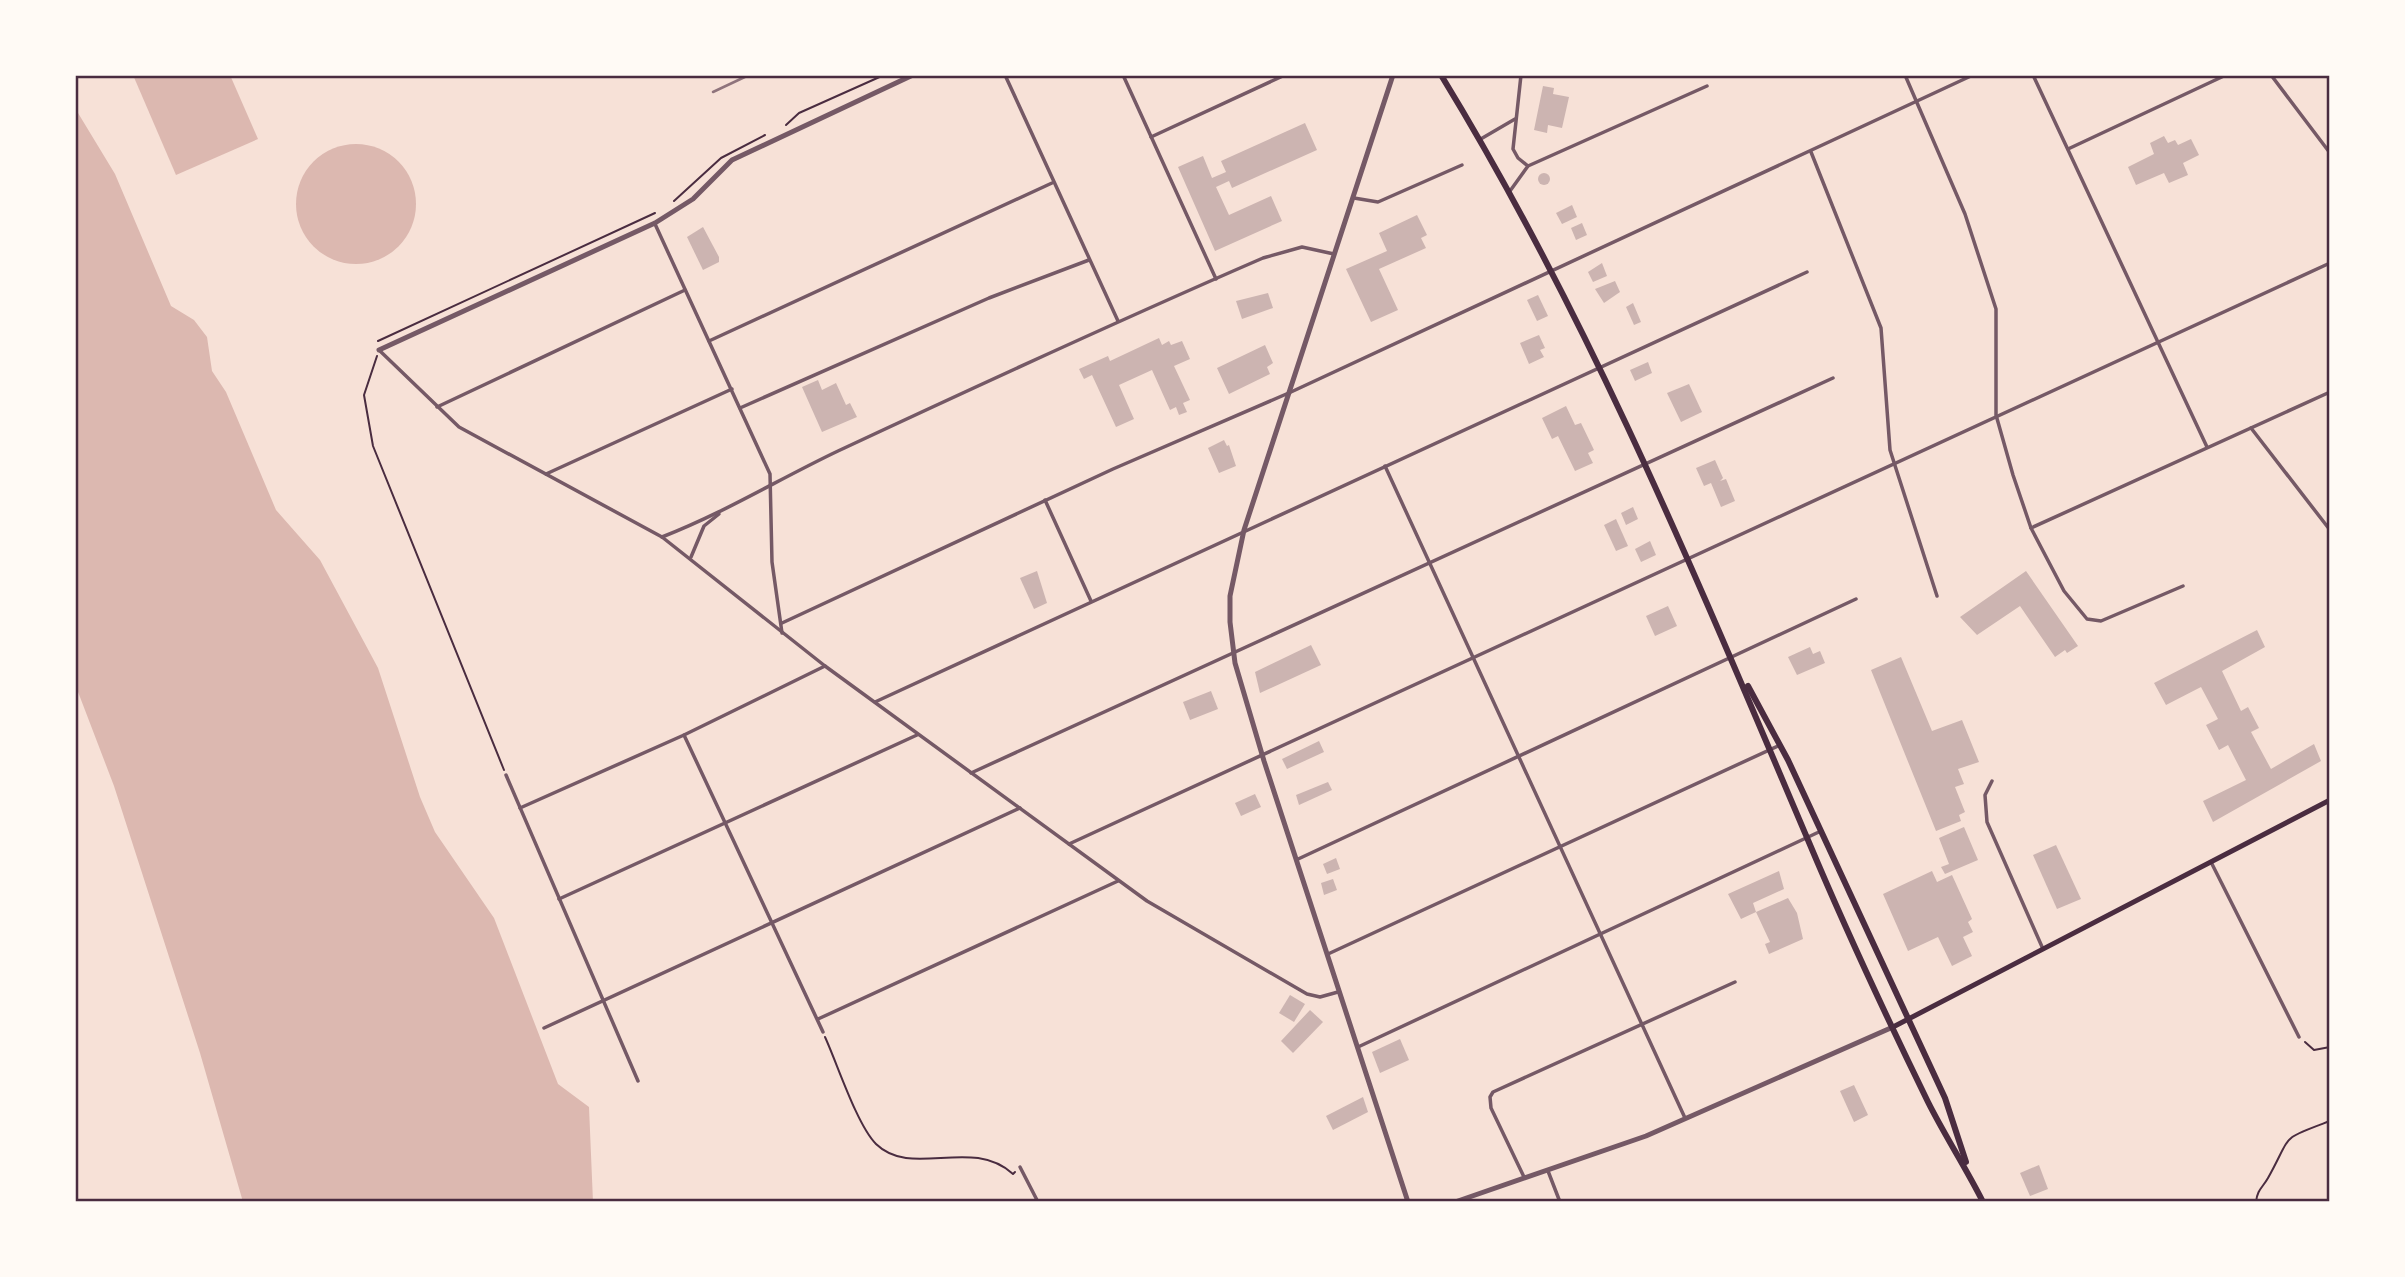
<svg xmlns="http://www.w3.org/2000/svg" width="2405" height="1277" font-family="Lato,sans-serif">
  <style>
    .water { fill: #dcb8b0 }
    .building { fill: #ccb4b1 }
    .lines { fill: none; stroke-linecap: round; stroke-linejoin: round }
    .path { stroke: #4a2c40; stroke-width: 2 }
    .minor { stroke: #755966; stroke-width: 3.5 }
    .tertiary { stroke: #755966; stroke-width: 5 }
    .secondary { stroke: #4a2c40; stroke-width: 5 }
    .primary { stroke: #4a2c40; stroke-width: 6 }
    .rail { stroke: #8f747c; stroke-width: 2.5 }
    .neatline { fill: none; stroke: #4a2c40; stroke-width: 2.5 }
  </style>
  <rect width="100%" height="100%" fill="#f7e1d7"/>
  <g class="water">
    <path d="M133,75H230L258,139L176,175Z"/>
    <path d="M75,108L115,174L171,306L194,320L207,337L212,371L226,392L276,510L320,560L378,668L420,797L435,832L494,918L558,1084L589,1107L593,1202H243L200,1053L114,786L75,684Z"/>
    <circle cx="356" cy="204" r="60"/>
  </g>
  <g class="building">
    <path d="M1543,86L1554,88L1553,94L1569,97L1562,128L1548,125L1547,133L1534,130Z"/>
    <path d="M1305,123L1317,150L1232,188L1229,181L1216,187L1229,215L1271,196L1282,221L1215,251L1178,167L1203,156L1212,178L1226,172L1221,161Z"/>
    <path d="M2164,136L2168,143L2175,140L2178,145L2191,139L2199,155L2183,163L2188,175L2169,183L2164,173L2136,185L2128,167L2154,154L2150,143Z"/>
    <circle cx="1544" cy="179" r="6"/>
    <path d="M1572,205L1577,217L1562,224L1556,213Z"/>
    <path d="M1417,215L1427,235L1421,238L1426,248L1379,269L1398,310L1371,322L1346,269L1387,251L1379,233Z"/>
    <path d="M1582,223L1587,235L1576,240L1571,228Z"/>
    <path d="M703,227L719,257V262L703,270L687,237Z"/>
    <path d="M1602,263L1607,276L1593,282L1588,272Z"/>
    <path d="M1615,281L1620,292L1604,303L1595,289Z"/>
    <path d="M1268,293L1273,308L1242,319L1236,301Z"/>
    <path d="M1538,295L1548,316L1537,321L1527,300Z"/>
    <path d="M1633,303L1641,322L1634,325L1626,307Z"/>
    <path d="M1539,335L1545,348L1540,350L1544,357L1529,364L1520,343Z"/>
    <path d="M1159,338L1162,345L1169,341L1171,345L1182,341L1190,359L1174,366L1190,400L1183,403L1187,412L1179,415L1176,407L1170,410L1152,370L1119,385L1134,419L1116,427L1092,375L1084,379L1079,369L1108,356L1110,361Z"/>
    <path d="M1265,345L1273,363L1267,367L1270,374L1229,394L1217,368Z"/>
    <path d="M1648,362L1652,373L1635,381L1630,370Z"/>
    <path d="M818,380L822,390L836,383L846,405L850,403L857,417L822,432L802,387Z"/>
    <path d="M1689,384L1702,412L1681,422L1667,393Z"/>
    <path d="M1566,406L1575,425L1581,423L1594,450L1588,453L1593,463L1575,471L1558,436L1552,439L1542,418Z"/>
    <path d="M1224,440L1227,446L1229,445L1236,466L1219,473L1208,448Z"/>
    <path d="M1715,460L1723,478L1720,481L1726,479L1735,501L1721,507L1711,483L1704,486L1696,468Z"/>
    <path d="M1633,507L1638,519L1626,525L1621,513Z"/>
    <path d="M1616,519L1628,546L1616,551L1604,525Z"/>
    <path d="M1650,541L1656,555L1641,562L1635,549Z"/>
    <path d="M1037,571L1047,603L1034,609L1020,578Z"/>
    <path d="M2026,571L2078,646L2067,653L2065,650L2055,657L2020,606L1977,635L1960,617Z"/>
    <path d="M1668,606L1677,626L1655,636L1646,616Z"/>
    <path d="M2257,630L2265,647L2222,671L2241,711L2248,707L2259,728L2251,732L2271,769L2314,744L2321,761L2213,822L2203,801L2246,780L2228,745L2219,750L2206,725L2218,719L2201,687L2166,705L2154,683Z"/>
    <path d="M1311,645L1321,665L1260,693L1255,672Z"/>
    <path d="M1810,647L1813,654L1820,651L1825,663L1797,675L1788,657Z"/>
    <path d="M1901,657L1932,731L1962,720L1979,762L1958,769L1964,784L1955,787L1965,812L1959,815L1961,821L1936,831L1871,670Z"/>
    <path d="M1211,691L1218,709L1190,720L1183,702Z"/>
    <path d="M1319,741L1324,752L1287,769L1282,759Z"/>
    <path d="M1328,782L1332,790L1299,805L1296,795Z"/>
    <path d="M1255,794L1261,807L1241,816L1235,803Z"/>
    <path d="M1964,827L1978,860L1945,874L1941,867L1949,864L1939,838Z"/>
    <path d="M2056,845L2081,899L2057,909L2033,855Z"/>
    <path d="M1336,858L1340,869L1327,874L1323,864Z"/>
    <path d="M1779,871L1784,889L1753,903L1756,912L1741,919L1728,894Z"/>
    <path d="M1932,871L1937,882L1952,875L1972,919L1968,922L1973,932L1963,937L1972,956L1952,966L1938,937L1908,951L1883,894Z"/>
    <path d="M1333,879L1337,890L1324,895L1321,883Z"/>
    <path d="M1788,898L1797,913L1803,939L1769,954L1765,944L1770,942L1756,912Z"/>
    <path d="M1290,995L1305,1004L1294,1022L1279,1013Z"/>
    <path d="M1310,1010L1323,1022L1293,1053L1281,1041Z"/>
    <path d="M1400,1039L1409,1060L1380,1073L1372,1052Z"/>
    <path d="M1854,1085L1868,1115L1854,1122L1840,1091Z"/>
    <path d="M1363,1097L1368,1112L1333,1130L1326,1116Z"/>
    <path d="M2039,1165L2048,1189L2030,1196L2020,1173Z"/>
  </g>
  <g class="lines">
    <g class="path">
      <path d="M786,125L799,113L884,75"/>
      <path d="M674,201L721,158L765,135"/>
      <path d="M378,341L655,213"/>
      <path d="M377,356L364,395L373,446L504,770"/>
      <path d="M825,1037C837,1063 857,1125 876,1144C912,1179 971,1136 1013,1174L1015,1172"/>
      <path d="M2305,1042L2314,1050L2330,1047"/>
      <path d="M2256,1202C2257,1190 2263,1187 2268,1178C2293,1133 2279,1140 2330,1121"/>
    </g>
    <g class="minor">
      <path d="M1005,75L1118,321"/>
      <path d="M1123,75L1216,279"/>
      <path d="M1521,75L1513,149L1518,158L1528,166"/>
      <path d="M1905,75L1965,214L1996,309V415L2013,475L2031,528L2064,591L2087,619L2101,621L2183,586"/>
      <path d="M2033,75L2207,447"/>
      <path d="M2271,75L2330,153"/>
      <path d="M1151,137L1285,75"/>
      <path d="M1479,140L1515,119"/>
      <path d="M2068,149L2226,75"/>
      <path d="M1811,152L1881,328L1890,450L1937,596"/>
      <path d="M1510,191L1528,166L1707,86"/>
      <path d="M1354,198L1378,202L1462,165"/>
      <path d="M655,224L770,474L772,562L782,633"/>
      <path d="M709,341L1052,183"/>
      <path d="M379,350L459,427L662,537L825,666L1147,901L1307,994L1320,997L1338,992"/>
      <path d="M437,407L685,290"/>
      <path d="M740,408L989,298L1089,260"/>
      <path d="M2251,428L2330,530"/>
      <path d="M1385,466L1685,1118"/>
      <path d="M546,474L732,389"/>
      <path d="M1045,500L1091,601"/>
      <path d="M2031,528L2330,392"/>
      <path d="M662,537C724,513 779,479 838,451C979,385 1120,320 1263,258L1302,247L1334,254"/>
      <path d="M691,557L704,526L719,514"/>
      <path d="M782,623L1113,469L1291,392L1973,75"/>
      <path d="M875,702L1807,272"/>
      <path d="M684,735L823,1032"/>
      <path d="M971,773L1833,378"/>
      <path d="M506,775L638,1081"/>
      <path d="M1992,781L1985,795L1987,822L2043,949"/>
      <path d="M520,808L684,735L825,666"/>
      <path d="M1069,844L2330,263"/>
      <path d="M1296,860L1856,599"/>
      <path d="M2211,862L2299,1037"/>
      <path d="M559,899L917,735"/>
      <path d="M1328,954L1780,745"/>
      <path d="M818,1019L1118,881"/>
      <path d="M544,1028L1020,808"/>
      <path d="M1358,1047L1821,831"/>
      <path d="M1020,1167L1038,1202"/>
      <path d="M1548,1171L1560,1202"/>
      <path d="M1524,1177L1491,1108L1490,1097L1493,1092L1735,982"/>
    </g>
    <g class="tertiary">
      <path d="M1393,75L1244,530L1230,596V622L1235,663L1264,761L1408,1202"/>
      <path d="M379,350L655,223L693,199L732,160L913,75"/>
      <path d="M1455,1202L1646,1136L1893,1027"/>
    </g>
    <path class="secondary" d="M1893,1027L2330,800"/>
    <g class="primary">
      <path d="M1441,75C1589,317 1697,579 1808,840C1845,928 1886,1016 1928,1102C1945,1136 1966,1168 1983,1202"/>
      <path d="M1748,686L1788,760L1945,1098L1966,1162"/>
    </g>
    <path class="rail" d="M713,92L749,75"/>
  </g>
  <rect width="2405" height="1277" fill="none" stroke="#fffaf5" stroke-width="154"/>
  <rect x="77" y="77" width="2251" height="1123" class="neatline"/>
</svg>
